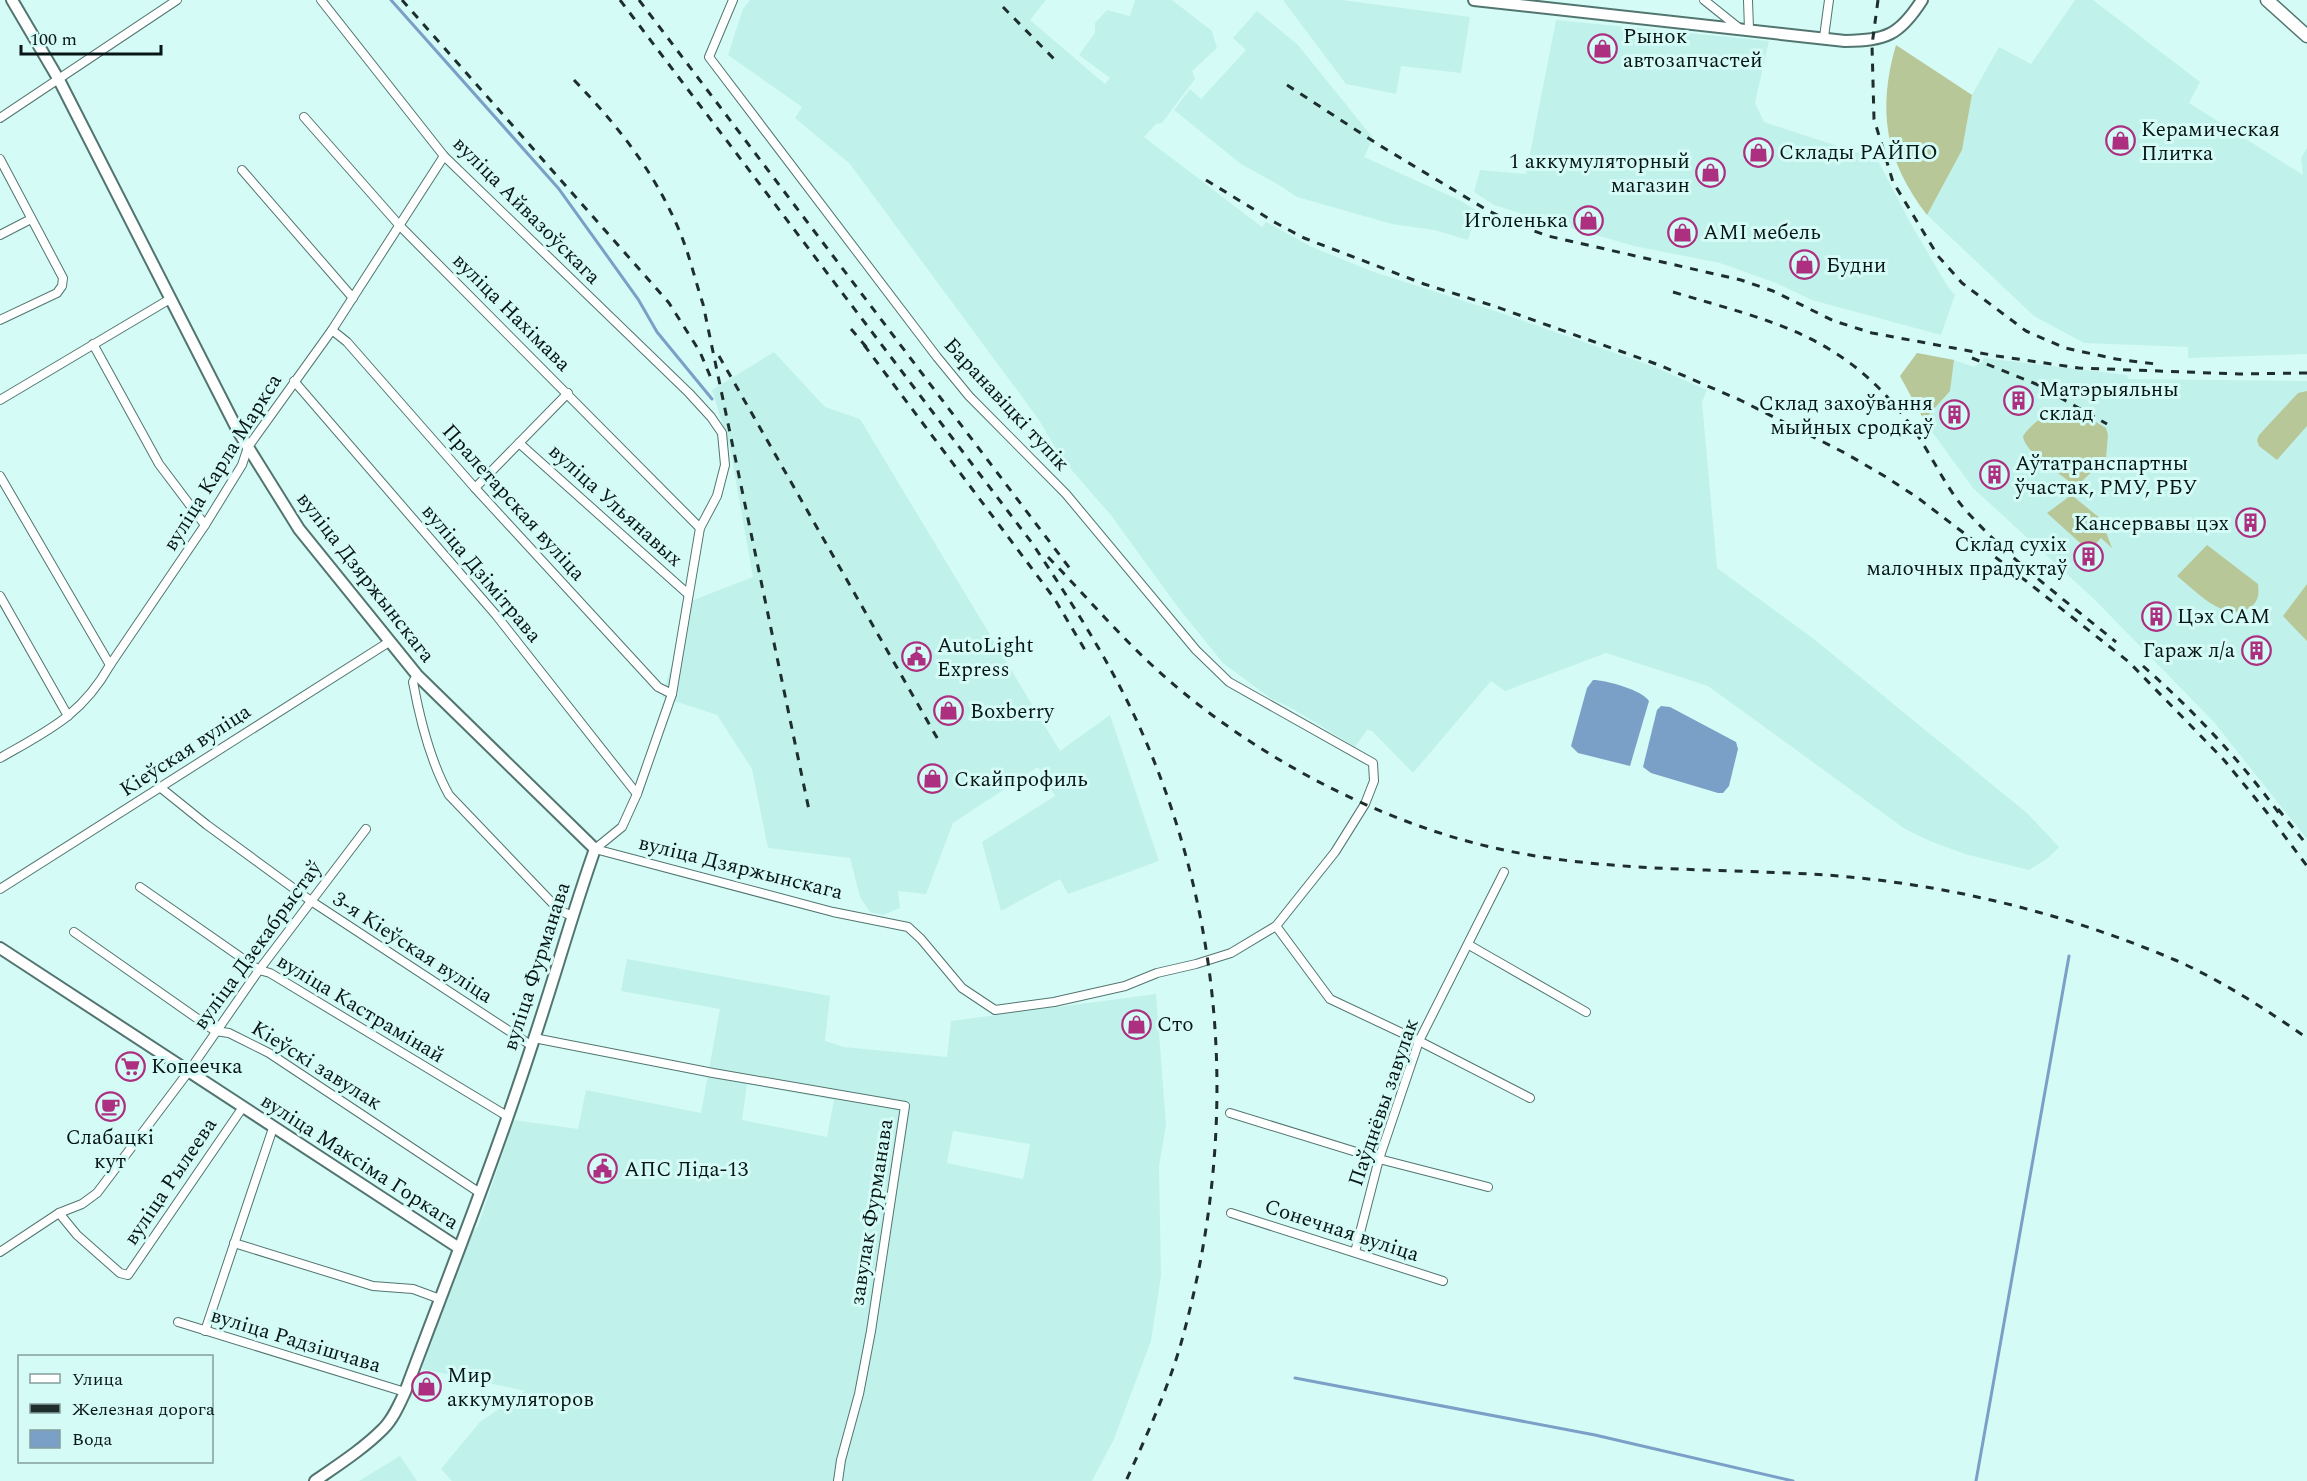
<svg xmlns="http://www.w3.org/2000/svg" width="2307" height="1481" font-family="Spectral,serif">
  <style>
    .built { fill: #c1f1eb; fill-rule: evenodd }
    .grass { fill: #b8c798 }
    .water { fill: #7aa0c7 }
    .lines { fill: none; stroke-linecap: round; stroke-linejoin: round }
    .stream { stroke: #7aa0c7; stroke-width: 3 }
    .minor-casing { stroke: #527570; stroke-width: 10 }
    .tertiary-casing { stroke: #527570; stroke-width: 14 }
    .secondary-casing { stroke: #527570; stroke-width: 14 }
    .primary-casing { stroke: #527570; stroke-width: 15 }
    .minor { stroke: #fff; stroke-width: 8 }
    .tertiary { stroke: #fff; stroke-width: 10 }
    .secondary { stroke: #fff; stroke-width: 10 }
    .primary { stroke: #fff; stroke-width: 12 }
    .rail { stroke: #1d2e2d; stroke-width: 3; stroke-dasharray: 8 8; stroke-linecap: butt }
    .labels { text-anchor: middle; stroke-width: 6; stroke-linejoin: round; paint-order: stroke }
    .poi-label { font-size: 21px; fill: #081615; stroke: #d5fbf6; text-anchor: start }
    .street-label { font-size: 21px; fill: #081615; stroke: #d5fbf6 }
  </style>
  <rect width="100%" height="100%" fill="#d5fbf6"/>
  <g class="built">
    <path d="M750,0H1046L1030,20L1105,84L1110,78L1079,55L1095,33V23L1107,10L1130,16L1135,0H1172L1212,31L1217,48L1192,71L1195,79L1162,123L1156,124L1144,137L1262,227L1266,222L1312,247L1371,271L1498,312L1652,366L1707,390L1702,402L1717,568L1815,640L1962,760L2027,813L2059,847L2048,858L2029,870L1965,854L1930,841L1905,829L1708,686L1606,653L1505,691L1491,681L1413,773L1372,731L1367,730L1355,747L1293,709L1270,698L1223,663L1177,606L1110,514L1062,459L1039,420L850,164L795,118L802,107L728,55L743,9Z"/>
    <path d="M1283,0H1342L1470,17L1461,73L1401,66L1396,94L1346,84Z"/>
    <path d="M2075,0H2093L2200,82L2189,103L2303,175L2301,158L2307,148V354L2188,358V347L2084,343L2034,316L1927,215L1962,150L1972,95L1999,47L2031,64Z"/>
    <path d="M1257,11L1298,45L1373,138L1364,157L1457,199V201L1458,199L1477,211L1468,240L1434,230L1392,224L1297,197L1279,185L1241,164L1174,110L1190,89L1201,99L1246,50L1233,38Z"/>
    <path d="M1556,20L1769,41L1755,103L1764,122L1877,159L1911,224L1948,287L1955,295L1941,335L1812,300L1776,283L1720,263L1634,246L1532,217L1494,205L1474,192L1480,170L1526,174Z"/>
    <path d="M774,352L825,407L860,419L1060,751L1110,715L1159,861L1068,894L1060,879L1001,911L982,842L1055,796L1038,767L953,823L926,894L898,891L900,908L883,915L870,912L860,897L850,858L768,848L752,769L717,715L662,697L691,601L753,577L730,448L712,390Z"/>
    <path d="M1917,353L1954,360L1974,367L1982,362L1984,358L2127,375L2128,379L2307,381V839L2213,721L2093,598L1973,488L1930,429L1900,376Z"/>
    <path d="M627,959L830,996L825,1041L844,1047L947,1057L951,1021L1156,994L1166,1125L1159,1166L1161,1276L1151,1341L1114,1439L1092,1481H452L441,1469L480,1422L525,1391L422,1369L465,1243L478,1226L514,1120L578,1129L586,1090L701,1113L720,1009L621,991ZM747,1084L834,1100L827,1137L742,1120ZM953,1131L1030,1144L1023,1179L947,1163Z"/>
    <path d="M400,1456L417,1481H359Z"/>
  </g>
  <g class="grass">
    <path d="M1896,45L1972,95L1962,150L1927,215C1885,161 1877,110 1896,45Z"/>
    <path d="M1917,353L1954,360L1950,391L1924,420L1900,376Z"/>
    <path d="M2307,391V426L2277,460L2259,446L2257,440L2259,435L2298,393Z"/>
    <path d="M2074,409L2106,428L2108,435L2106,458L2076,487C2062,474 2025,454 2023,436C2035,418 2054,410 2074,409Z"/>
    <path d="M2070,496L2074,497L2101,519L2112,548L2101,538L2089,551L2047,513Z"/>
    <path d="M2207,545L2258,584C2259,593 2259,600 2252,606C2227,626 2196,591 2177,576Z"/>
    <path d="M2307,584V641L2283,616Z"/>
  </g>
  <g class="water">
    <path d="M1593,680C1606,680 1642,690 1649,701L1630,766L1578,753L1571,746L1587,688Z"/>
    <path d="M1661,706L1670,707L1736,742L1738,749L1729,786L1723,793H1718L1651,773L1643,767L1657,710Z"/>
  </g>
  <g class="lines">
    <g class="stream">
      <path d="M391,0L559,189L638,299L657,332L712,399"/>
      <path d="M1295,1378L1595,1435L1793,1481"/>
      <path d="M1976,1481L2069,956"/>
    </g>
    <defs>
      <g id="minor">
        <path d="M321,0L444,156L689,393L711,417L722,433L725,465L717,496L700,528L672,694L637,794L622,827L595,849"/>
        <path d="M1704,0L1739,28"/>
        <path d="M1748,0L1749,29"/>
        <path d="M1824,37L1829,0"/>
        <path d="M304,117L400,226L700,528"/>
        <path d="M0,118L177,0"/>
        <path d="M0,159L63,278L62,286L57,293L0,320"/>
        <path d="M242,170L353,298"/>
        <path d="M0,235L31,219"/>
        <path d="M332,330L347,342L475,488L658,687L672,694"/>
        <path d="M93,344L159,464L205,525"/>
        <path d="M294,381L496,615L637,794"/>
        <path d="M0,400L170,299"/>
        <path d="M519,443L688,594"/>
        <path d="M0,476L110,665"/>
        <path d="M475,488L568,393"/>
        <path d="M0,596L68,716"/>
        <path d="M417,675L413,682C420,720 430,761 449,795L559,910L572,916"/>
        <path d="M0,758C49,730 82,715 110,665L205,525L242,465L248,447L332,330L444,156"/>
        <path d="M161,788L207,825L311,901L532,1046"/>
        <path d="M595,849L833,912L908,927L921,939L962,988L995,1010L1054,1002L1125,986L1157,973L1196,964L1231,953L1276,926L1335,852L1365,804L1374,781L1373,763L1229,682L1196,650L1066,494L969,396L937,357L709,57L733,0"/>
        <path d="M140,887L259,970L270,973L507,1116"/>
        <path d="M0,889L389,642"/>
        <path d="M1276,926L1330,999L1419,1041L1530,1098"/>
        <path d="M74,932L215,1031L229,1033L269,1053L480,1193"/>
        <path d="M1469,945L1586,1012"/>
        <path d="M534,1038L713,1073L905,1106L871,1331L859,1394L841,1460L838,1481"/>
        <path d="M1230,1113L1379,1159L1488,1187"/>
        <path d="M59,1213L77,1235L120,1273L128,1275L243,1107"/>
        <path d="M1231,1213L1443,1281"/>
        <path d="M234,1243L373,1286L413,1289L440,1299"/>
        <path d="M0,1252L59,1213L82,1204L97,1193L189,1071L259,970L366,829"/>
        <path d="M1355,1252L1379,1159L1419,1041L1504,872"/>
        <path d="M178,1322L405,1392"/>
        <path d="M205,1331L273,1128"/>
      </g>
      <g id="tertiary">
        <path d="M12,0L59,80L238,431L299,529L417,675L595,849C572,914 554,980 532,1045C494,1162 448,1277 405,1392C399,1405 393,1419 383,1429C363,1449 338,1465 315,1481"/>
        <path d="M0,948L459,1248"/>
      </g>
      <path id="secondary" d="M1474,0L1845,41C1886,40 1899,36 1922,0"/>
      <path id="primary" d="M2267,0L2307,36"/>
    </defs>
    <use href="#minor" class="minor-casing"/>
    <use href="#tertiary" class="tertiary-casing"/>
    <use href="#secondary" class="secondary-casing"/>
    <use href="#primary" class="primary-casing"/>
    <use href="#minor" class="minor"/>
    <use href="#tertiary" class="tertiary"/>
    <use href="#secondary" class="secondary"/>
    <use href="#primary" class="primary"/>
    <g class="rail">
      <path d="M402,0L669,303L700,352L713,383"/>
      <path d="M620,0L1032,543C1074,606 1114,668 1144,737C1229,933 1238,1143 1180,1347C1166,1393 1146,1437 1126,1481"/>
      <path d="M639,0L1071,570"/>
      <path d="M1878,0L1872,45L1874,119L1893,182L1938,256L1962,283L2026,331L2065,348L2116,359L2156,364"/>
      <path d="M1003,7L1057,62"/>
      <path d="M574,80C618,126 654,171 679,230C689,253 695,280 703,304L809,810"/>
      <path d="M1287,85L1379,145L1487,210L1515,224L1548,236L1741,280L1773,291L1834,321L1872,333L1997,356L2079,368L2239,374L2307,373"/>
      <path d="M1206,180L1276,223L1304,238L1424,284L1494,306L1659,365L1740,400L1845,453L1886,477L1918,498L2007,566L2129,662L2224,760L2265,810L2307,866"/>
      <path d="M1673,292C1773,322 1842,334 1909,423C1931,452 1944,487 1969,514C2013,562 2066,601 2116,642"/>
      <path d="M851,329L868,349"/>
      <path d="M864,345L1054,598L1088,655"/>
      <path d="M719,356L940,743"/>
      <path d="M1972,358L2036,384L2107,424"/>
      <path d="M1048,557C1084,594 1117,633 1155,668C1239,745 1353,809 1463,840C1576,872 1694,868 1810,874C1935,881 2060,911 2175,960C2219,979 2267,1010 2307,1038"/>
      <path d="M2143,666C2194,711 2241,761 2281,816"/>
      <path d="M2278,809L2307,845"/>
    </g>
  </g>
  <defs>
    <symbol id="shop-ring" viewBox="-11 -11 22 22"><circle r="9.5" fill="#d5fbf6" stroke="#ac2f80" stroke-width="1.5"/><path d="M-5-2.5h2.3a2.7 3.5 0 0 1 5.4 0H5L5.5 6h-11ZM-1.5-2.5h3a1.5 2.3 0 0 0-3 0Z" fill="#ac2f80"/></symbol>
    <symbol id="building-ring" viewBox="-11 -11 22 22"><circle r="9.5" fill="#d5fbf6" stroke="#ac2f80" stroke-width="1.5"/><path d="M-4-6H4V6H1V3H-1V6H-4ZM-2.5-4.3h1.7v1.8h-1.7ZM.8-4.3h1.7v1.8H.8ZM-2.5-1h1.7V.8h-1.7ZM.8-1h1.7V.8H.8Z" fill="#ac2f80"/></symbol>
    <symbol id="civic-ring" viewBox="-11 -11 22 22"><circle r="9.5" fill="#d5fbf6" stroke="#ac2f80" stroke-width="1.5"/><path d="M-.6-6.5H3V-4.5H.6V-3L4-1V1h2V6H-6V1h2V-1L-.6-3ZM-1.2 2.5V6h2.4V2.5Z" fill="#ac2f80"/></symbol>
    <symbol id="supermarket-ring" viewBox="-11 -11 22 22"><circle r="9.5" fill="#d5fbf6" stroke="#ac2f80" stroke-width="1.5"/><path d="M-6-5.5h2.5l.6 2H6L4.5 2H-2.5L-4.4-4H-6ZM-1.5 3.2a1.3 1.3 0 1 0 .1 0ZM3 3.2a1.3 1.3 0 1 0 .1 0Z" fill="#ac2f80"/></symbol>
    <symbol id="cafe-ring" viewBox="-11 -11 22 22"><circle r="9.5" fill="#d5fbf6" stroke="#ac2f80" stroke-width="1.5"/><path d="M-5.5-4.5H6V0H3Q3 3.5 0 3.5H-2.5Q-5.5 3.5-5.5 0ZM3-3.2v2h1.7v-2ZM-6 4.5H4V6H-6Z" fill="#ac2f80"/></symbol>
  </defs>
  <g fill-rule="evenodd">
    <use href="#shop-ring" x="1586" y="32" width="33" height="33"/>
    <use href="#shop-ring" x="2104" y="124" width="33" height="33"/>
    <use href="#shop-ring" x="1742" y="136" width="33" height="33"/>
    <use href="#shop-ring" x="1694" y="156" width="33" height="33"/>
    <use href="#shop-ring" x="1572" y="204" width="33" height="33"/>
    <use href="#shop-ring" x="1666" y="216" width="33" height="33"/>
    <use href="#shop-ring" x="1788" y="248" width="33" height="33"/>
    <use href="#building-ring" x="2002" y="384" width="33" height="33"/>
    <use href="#building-ring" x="1938" y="398" width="33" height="33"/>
    <use href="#building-ring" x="1978" y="458" width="33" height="33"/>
    <use href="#building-ring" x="2234" y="506" width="33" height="33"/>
    <use href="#building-ring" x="2072" y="540" width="33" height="33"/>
    <use href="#building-ring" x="2140" y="600" width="33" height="33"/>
    <use href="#building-ring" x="2240" y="634" width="33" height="33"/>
    <use href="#civic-ring" x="900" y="640" width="33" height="33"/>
    <use href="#shop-ring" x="932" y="694" width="33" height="33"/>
    <use href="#shop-ring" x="916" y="762" width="33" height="33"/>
    <use href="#shop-ring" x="1120" y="1008" width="33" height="33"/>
    <use href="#supermarket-ring" x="114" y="1050" width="33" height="33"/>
    <use href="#cafe-ring" x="94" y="1090" width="33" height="33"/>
    <use href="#civic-ring" x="586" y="1152" width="33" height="33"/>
    <use href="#shop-ring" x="410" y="1370" width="33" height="33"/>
  </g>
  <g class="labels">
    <g class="poi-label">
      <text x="1623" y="43">Рынок<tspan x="1623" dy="24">автозапчастей</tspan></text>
      <text x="2141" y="136">Керамическая<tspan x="2141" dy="24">Плитка</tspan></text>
      <text x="1779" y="159">Склады РАЙПО</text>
      <text x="1690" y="168" text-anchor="end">1 аккумуляторный<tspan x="1690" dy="24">магазин</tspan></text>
      <text x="1568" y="227" text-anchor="end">Иголенька</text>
      <text x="1703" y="239">AMI мебель</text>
      <text x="1826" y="272">Будни</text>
      <text x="2039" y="396">Матэрыяльны<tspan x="2039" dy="24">склад</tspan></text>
      <text x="1933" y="410" text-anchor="end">Склад захоўвання<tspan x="1933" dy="24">мыйных сродкаў</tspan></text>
      <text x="2015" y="470">Аўтатранспартны<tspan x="2015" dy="24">ўчастак, РМУ, РБУ</tspan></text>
      <text x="2229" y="530" text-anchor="end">Кансервавы цэх</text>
      <text x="2067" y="551" text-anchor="end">Склад сухіх<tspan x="2067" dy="24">малочных прадуктаў</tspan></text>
      <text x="2177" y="623">Цэх САМ</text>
      <text x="937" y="652">AutoLight<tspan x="937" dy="24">Express</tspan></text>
      <text x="2235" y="657" text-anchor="end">Гараж л/а</text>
      <text x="970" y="718">Boxberry</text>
      <text x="954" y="786">Скайпрофиль</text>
      <text x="1157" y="1031">Сто</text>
      <text x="151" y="1073">Копеечка</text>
      <text x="110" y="1144" text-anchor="middle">Слабацкі<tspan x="110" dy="24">кут</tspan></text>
      <text x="624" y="1176">АПС Ліда-13</text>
      <text x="447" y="1382">Мир<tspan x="447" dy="24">аккумуляторов</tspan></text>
    </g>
    <g class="street-label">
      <text transform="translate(527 210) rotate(45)" y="7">вуліца Айвазоўскага</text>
      <text transform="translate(512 312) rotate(45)" y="7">вуліца Нахімава</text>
      <text transform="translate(1007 404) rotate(47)" y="7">Баранавіцкі тупік</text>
      <text transform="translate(222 462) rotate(-58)" y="7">вуліца Карла Маркса</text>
      <text transform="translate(514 502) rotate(48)" y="7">Пралетарская вуліца</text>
      <text transform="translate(616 505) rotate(42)" y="7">вуліца Ульянавых</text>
      <text transform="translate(482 573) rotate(50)" y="7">вуліца Дзімітрава</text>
      <text transform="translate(366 577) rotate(52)" y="7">вуліца Дзяржынскага</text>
      <text transform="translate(185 750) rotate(-33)" y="7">Кіеўская вуліца</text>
      <text transform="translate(741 867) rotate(14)" y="7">вуліца Дзяржынскага</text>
      <text transform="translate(257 945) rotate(-54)" y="7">вуліца Дзекабрыстаў</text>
      <text transform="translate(413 947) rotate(33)" y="7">3-я Кіеўская вуліца</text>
      <text transform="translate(536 966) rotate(-72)" y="7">вуліца Фурманава</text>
      <text transform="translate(361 1008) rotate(31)" y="7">вуліца Кастрамінай</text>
      <text transform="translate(317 1065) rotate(32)" y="7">Кіеўскі завулак</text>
      <text transform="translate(1383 1102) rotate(-71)" y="7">Паўднёвы завулак</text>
      <text transform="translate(360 1161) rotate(33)" y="7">вуліца Максіма Горкага</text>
      <text transform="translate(170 1181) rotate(-56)" y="7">вуліца Рылеева</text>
      <text transform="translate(871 1212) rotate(-81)" y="7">завулак Фурманава</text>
      <text transform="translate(1342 1230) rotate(18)" y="7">Сонечная вуліца</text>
      <text transform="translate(296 1340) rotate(17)" y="7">вуліца Радзішчава</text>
    </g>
  </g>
  <rect x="18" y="1355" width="195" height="108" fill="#d5fbf6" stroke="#839f9c" stroke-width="1.5"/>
  <rect x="30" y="1374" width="30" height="9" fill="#ffffff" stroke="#839f9c" stroke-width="1.5"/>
  <text x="72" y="1385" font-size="18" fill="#081615">Улица</text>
  <rect x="30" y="1404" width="30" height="9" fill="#1d2e2d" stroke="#839f9c" stroke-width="1.5"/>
  <text x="72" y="1415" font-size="18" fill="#081615">Железная дорога</text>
  <rect x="30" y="1430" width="30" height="18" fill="#7aa0c7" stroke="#839f9c" stroke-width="1.5"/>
  <text x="72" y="1445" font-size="18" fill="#081615">Вода</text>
  <path d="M21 45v9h140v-9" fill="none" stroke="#081615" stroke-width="3"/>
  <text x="30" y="45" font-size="18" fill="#081615" stroke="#d5fbf6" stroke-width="4.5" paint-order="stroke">100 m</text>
</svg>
